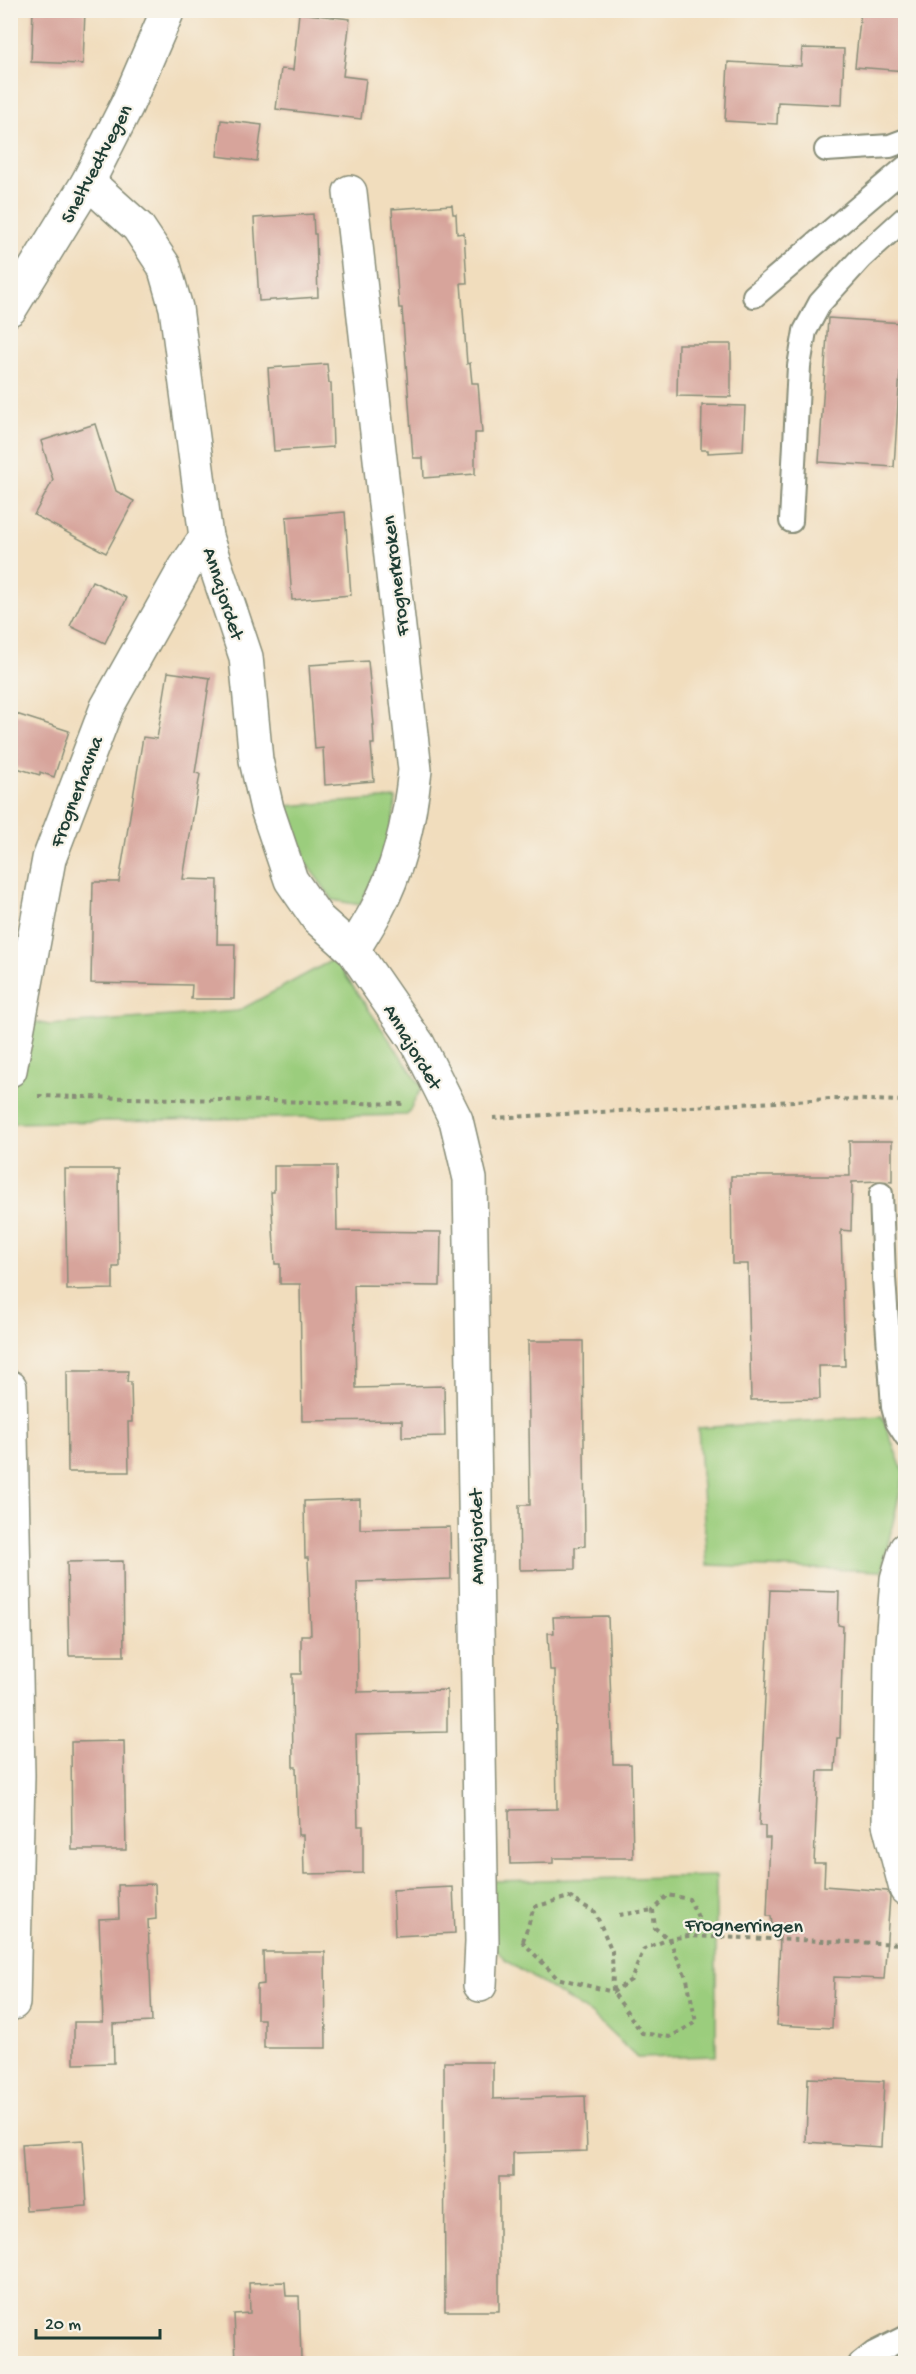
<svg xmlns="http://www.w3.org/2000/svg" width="916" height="2374" font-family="'Gochi Hand',sans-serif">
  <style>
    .green { fill: #9bcd7d; stroke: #5d8558; stroke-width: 1.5 }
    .building { fill: #d7a49b }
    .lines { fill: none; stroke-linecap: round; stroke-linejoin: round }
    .service-casing { stroke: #888d78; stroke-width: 26 }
    .minor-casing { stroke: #888d78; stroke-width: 36 }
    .secondary-casing { stroke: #888d78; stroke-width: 36 }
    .path { stroke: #888d78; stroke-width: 4; stroke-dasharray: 4.5 4.5; stroke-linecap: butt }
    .service { stroke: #fff; stroke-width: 22 }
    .minor { stroke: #fff; stroke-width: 33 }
    .secondary { stroke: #fff; stroke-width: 33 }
    .labels { text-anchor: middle; stroke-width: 4.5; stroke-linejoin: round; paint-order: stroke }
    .street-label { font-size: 20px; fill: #1f3d34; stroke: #f7f3e8 }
  </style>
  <rect width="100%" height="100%" fill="#f7f3e8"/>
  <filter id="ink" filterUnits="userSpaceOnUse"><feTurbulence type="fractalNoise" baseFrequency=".0167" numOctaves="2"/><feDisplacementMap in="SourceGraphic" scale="12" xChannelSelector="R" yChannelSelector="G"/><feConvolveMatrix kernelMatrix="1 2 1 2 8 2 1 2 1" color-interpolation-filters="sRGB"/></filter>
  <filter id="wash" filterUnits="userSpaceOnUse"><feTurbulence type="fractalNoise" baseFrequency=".008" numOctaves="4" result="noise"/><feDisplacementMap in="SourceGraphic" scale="24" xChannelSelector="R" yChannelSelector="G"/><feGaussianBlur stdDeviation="1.35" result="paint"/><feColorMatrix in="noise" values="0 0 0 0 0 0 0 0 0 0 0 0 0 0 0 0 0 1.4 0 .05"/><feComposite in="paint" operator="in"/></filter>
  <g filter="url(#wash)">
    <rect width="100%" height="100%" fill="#f1ddbd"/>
    <g class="green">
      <path d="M396,798L389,846L360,905L333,900L305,862L286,806Z"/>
      <path d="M334,959L422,1087L407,1115L11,1123L10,1016L49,1025L238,1011Z"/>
      <path d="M882,1416L904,1474L882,1571L707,1565L698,1428Z"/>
      <path d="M716,1876V2056L637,2058L591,2014L506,1961L495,1947L488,1881Z"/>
    </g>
    <g id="blocks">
      <g class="building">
        <path d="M33,10H85L83,64L31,62Z"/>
        <path d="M861,10L906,12V71L855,67Z"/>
        <path d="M299,13L350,19L343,76L366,79L361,119L276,109L281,69L293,70Z"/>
        <path d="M802,48L844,49L842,105L778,102L777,124L725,121L728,62L801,66Z"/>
        <path d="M221,120L262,125L257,161L217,156Z"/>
        <path d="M452,205L453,214H456L457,234L464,233L467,283H461L467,364L470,363L472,383H478L482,433H475V474L424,478L423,458H413L402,308H399L392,209Z"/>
        <path d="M313,214L314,234H316L318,297L259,301L254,218Z"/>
        <path d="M828,318L903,323L894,467L819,462Z"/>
        <path d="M678,344H731V397L677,396Z"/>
        <path d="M327,364L329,383H331L333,447L274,451L268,368Z"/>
        <path d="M702,405L745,406L743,451L708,453V450H701Z"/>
        <path d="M95,424L116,491L134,501L106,553L34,515L53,480L41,441Z"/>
        <path d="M345,512L351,595L292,600L286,517Z"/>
        <path d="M92,581L127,598L105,643L70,626Z"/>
        <path d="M368,661L374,725H373L374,744H371L374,781L325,785L323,748L315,749L309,665Z"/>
        <path d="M168,672L210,678L195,773L200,774L183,879L218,880L217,944H235L234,999H191L192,985L91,983L93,882H119L143,737L157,739Z"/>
        <path d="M10,712L69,731L54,777L40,772V775L10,766Z"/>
        <path d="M849,1141H892V1182L881,1181L852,1182L851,1231L841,1230L845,1366H819L820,1399L751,1400L748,1264H732L731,1176H850Z"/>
        <path d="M274,1166H336L337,1231L441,1232L440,1286L354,1285L356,1388L444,1386L445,1436L402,1437V1420L302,1421L300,1284H280V1264H275L271,1192H274Z"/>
        <path d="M65,1169H118L119,1267H113V1289L67,1290Z"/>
        <path d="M528,1341H583L585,1546L575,1547V1569L520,1570L519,1505H530Z"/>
        <path d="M67,1371H128L127,1382H131L132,1422H128L129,1472H68Z"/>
        <path d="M360,1499V1529L450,1527L451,1579L357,1582L358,1692L447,1690V1732L356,1734L358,1826H363V1873L304,1874L303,1835H298L296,1767H293L292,1674H301V1635H311L308,1558H305L304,1501Z"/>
        <path d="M123,1561L124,1656H69L67,1562Z"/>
        <path d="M770,1590L839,1592L838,1625L843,1626L840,1738H837L835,1771H818L814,1863H825L824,1886L887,1891L890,1897L884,1979L834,1977L832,2028L777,2025L780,1935L773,1934L771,1916H767L770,1838H765V1826H759Z"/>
        <path d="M608,1616L613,1764H631L633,1858H553V1863L510,1864L509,1810L557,1809L555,1670H550L548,1633H554L553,1617Z"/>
        <path d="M124,1741L126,1850H72L71,1742Z"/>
        <path d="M155,1884L156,1919L148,1920L152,2022L113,2024L114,2063L74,2064V2022H103L99,1919L119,1918L118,1885Z"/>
        <path d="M453,1887L455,1933L395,1936L393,1890Z"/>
        <path d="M263,1952H325L326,2048H264V2019H257V1985L264,1984Z"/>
        <path d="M444,2062H493V2099L585,2096L587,2151L513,2153V2177H499V2311H445Z"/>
        <path d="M808,2078L884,2081L881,2147L806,2142Z"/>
        <path d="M83,2140L87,2206L26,2210L22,2144Z"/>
        <path d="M285,2282L286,2296H299L301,2359L236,2361L234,2314L250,2313L249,2283Z"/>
      </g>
    </g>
  </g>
  <g filter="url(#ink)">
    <use href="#blocks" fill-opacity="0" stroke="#888d78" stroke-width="1.5"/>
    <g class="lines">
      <defs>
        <g id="service">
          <path d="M826,150L890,146L906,140"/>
          <path d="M754,296L906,167"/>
          <path d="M791,521L799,366L805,331L820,303L861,258L906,217"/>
          <path d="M881,1194L884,1278L893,1407L897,1422L906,1436"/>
          <path d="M860,2364L874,2353L906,2337"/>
        </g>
        <g id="minor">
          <path d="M88,182L138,227L164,266L176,308L206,537L246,657L256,760L267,809L291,880L318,919L353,950L418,1044L456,1120L470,1179L482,1942L480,1985"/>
          <path d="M350,192L415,770C410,817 400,867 377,909C370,923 361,936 353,950"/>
          <path d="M10,1070L49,859L107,707L185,568L206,537"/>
          <path d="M10,1387L18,1775L13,2003"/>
          <path d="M906,1549L897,1579L891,1656L889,1824L906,1889"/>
        </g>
        <path id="secondary" d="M10,309L88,182L127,105L168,10"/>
      </defs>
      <use href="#service" class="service-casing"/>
      <use href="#minor" class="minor-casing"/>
      <use href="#secondary" class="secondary-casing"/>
      <g class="path">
        <path d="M38,1096L406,1104"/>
        <path d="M493,1118L831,1099L906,1101"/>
        <path d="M619,1915L653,1910"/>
        <path d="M522,1941L557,1978L613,1992L631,1980L644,1949L669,1939L688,1936L906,1944"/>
        <path d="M523,1941L534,1907L569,1897L595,1912L612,1951L613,1992L642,2033L670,2037L696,2022L687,1979L669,1939L655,1928L653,1910L667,1895L689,1899L698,1917L688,1936"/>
      </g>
      <use href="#service" class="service"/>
      <use href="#minor" class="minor"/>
      <use href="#secondary" class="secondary"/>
    </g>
  </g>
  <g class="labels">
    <g class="street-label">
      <text transform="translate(95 163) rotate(-62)" y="7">Sneltvedtvegen</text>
      <text transform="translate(394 576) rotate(-97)" y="7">Frognerkroken</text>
      <text transform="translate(225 593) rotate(72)" y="7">Annajordet</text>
      <text transform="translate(75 791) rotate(-69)" y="7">Frognerhavna</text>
      <text transform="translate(414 1046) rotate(59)" y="7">Annajordet</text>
      <text transform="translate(475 1537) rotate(-91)" y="7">Annajordet</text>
      <text transform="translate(744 1924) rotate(1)" y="7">Frognerringen</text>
    </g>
  </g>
  <rect width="916" height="2374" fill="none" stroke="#f7f3e8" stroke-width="36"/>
  <path d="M36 2329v9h124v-9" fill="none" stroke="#1f3d34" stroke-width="3"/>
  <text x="45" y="2329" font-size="18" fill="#1f3d34" stroke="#f7f3e8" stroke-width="4.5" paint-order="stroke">20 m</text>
</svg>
